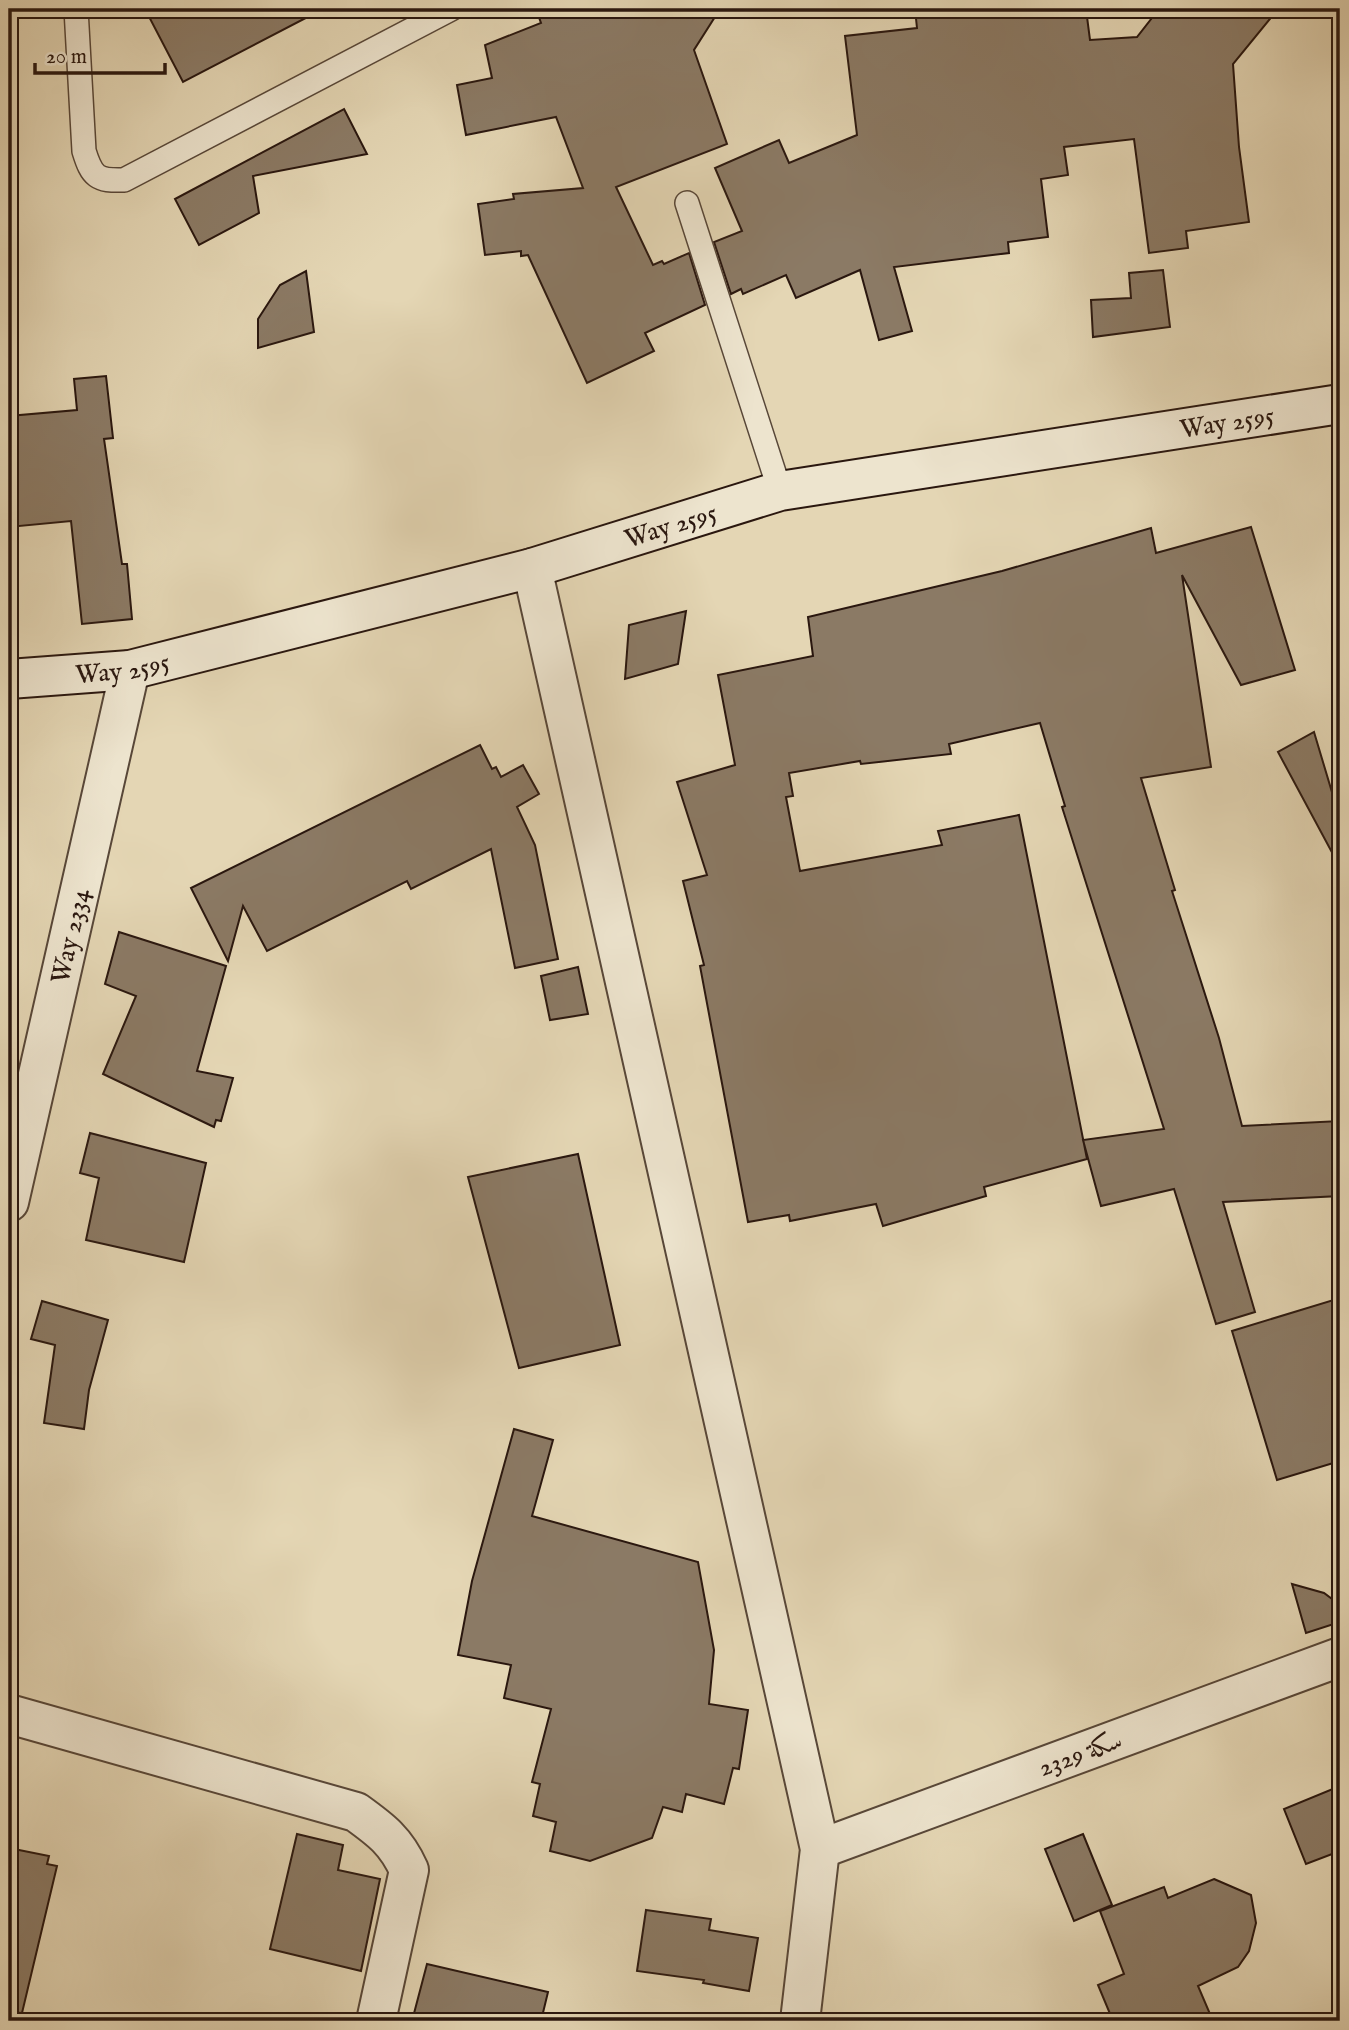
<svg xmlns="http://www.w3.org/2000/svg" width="1349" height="2030" font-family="'IM FELL English',Amiri,serif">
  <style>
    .building { fill: #8b7a65; stroke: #2a170f; stroke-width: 2 }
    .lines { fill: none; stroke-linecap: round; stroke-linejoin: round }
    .lane-casing { stroke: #584738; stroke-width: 26 }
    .street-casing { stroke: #584738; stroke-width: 42 }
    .secondary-casing { stroke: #2a170f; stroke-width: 42 }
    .lane { stroke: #ede4ce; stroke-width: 23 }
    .street { stroke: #ede4ce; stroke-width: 38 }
    .secondary { stroke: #ede4ce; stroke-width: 38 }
    .labels { text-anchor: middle; stroke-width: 7; stroke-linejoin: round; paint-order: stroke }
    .street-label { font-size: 26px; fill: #2a170f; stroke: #ede4ce }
  </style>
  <rect width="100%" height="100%" fill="#e4d6b4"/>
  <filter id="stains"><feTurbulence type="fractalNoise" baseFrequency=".00286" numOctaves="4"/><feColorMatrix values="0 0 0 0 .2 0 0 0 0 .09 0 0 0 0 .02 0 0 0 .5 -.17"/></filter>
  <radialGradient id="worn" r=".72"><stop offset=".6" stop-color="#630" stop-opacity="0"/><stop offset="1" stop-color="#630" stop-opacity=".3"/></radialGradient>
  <g class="building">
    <path d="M145,9H323L183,82Z"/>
    <path d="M536,9H720L694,50L727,144L616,187L653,265L662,261L664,264L689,253L705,305L645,333L654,351L587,383L528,255L521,256V251L485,255L478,204L514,199L513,194L583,188L556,117L466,135L457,85L492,78L485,45L541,23Z"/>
    <path d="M915,9H1086L1090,40L1137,37L1159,9H1278L1233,64L1239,147L1249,222L1186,231L1188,248L1149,253L1134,139L1064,147L1068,175L1041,179L1048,237L1008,242L1009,253L894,267L912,331L879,340L860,270L796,298L786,275L743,294L741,289L731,294L714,242L742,231L715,168L779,140L789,163L857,135L845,36L917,28Z"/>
    <path d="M344,109L367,154L253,176L259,213L199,245L175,199Z"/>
    <path d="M1163,270L1170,327L1093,337L1091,300L1131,298L1129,273Z"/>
    <path d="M306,271L314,332L258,348V319L280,285Z"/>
    <path d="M106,376L113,438L104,439L122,564H127L132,619L82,624L71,521L9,527V416L77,410L74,379Z"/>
    <path d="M1251,527L1295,670L1241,685L1182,575L1211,767L1141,778L1175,890L1172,891L1219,1038L1242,1126L1340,1121V1196L1223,1202L1255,1312L1216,1324L1174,1189L1101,1206L1083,1140L1164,1129L1062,807L1065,806L1040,723L949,744L951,754L861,764L860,761L789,773L793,796L786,797L800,871L942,845L938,831L1019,815L1087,1159L984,1187L986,1196L883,1226L876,1204L790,1221L789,1215L748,1222L700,966L704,965L683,881L707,875L677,782L735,765L718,675L813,656L808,617L1002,571L1151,528L1156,553Z"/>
    <path d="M686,611L678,664L625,679L629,625Z"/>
    <path d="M1314,732L1340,819V856L1335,858L1278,752Z"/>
    <path d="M480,745L492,769L496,767L501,777L523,765L539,794L517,807L535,845L558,959L515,968L491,849L411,889L407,881L267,951L243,906L228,961L191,888Z"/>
    <path d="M119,932L226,966L197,1071L233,1078L221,1121L216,1120L214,1127L103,1074L136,996L105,984Z"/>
    <path d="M578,967L588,1014L550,1020L541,976Z"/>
    <path d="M90,1133L206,1163L184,1262L86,1240L99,1178L80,1173Z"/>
    <path d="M578,1154L620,1345L519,1368L468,1177Z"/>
    <path d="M1340,1298V1461L1277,1480L1232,1331Z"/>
    <path d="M42,1301L108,1320L89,1390L84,1429L44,1423L55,1345L31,1339Z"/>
    <path d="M514,1429L553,1440L532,1516L698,1562L714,1650L709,1704L748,1710L739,1769L733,1768L724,1804L686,1794L682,1812L663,1807L652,1838L590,1861L550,1851L556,1822L533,1816L540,1784L532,1782L551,1709L504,1698L511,1665L458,1655L472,1581Z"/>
    <path d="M1292,1584L1324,1593L1340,1605V1622L1306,1633Z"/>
    <path d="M1340,1786V1851L1306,1864L1284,1809Z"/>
    <path d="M297,1834L343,1845L338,1870L380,1879L361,1971L270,1949Z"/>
    <path d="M1083,1834L1112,1905L1074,1921L1045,1849Z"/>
    <path d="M9,1848L49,1856L47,1864L57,1866L22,2013L9,2012Z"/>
    <path d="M1214,1879L1251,1895L1256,1923L1249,1951L1238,1967L1198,1986L1213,2021H1113L1098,1985L1124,1974L1100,1911L1164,1887L1168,1898Z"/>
    <path d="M646,1910L711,1919L709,1930L758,1938L749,1991L703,1983L704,1980L637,1971Z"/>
    <path d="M427,1964L548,1992L541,2021H412Z"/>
  </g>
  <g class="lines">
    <defs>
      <g id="lane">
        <path d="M76,9L84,151C92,177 97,181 124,180L451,9"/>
        <path d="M687,203L780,491"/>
      </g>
      <g id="street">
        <path d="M532,568L820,1849L800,2021"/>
        <path id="s1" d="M9,1202L130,670"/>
        <path d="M9,1714L356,1812C381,1830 396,1841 409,1870L376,2021"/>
        <path d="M820,1849L1340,1657"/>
      </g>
      <g id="secondary">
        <path id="s2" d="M9,679L130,670L532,568L780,491L1340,404"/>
      </g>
    </defs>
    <use href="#lane" class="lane-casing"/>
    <use href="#street" class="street-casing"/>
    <use href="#secondary" class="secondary-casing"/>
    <use href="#lane" class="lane"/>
    <use href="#street" class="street"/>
    <use href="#secondary" class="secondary"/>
  </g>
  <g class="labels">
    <g class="street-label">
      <text dy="9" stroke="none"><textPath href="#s2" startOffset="1248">Way 2595</textPath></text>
      <text dy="9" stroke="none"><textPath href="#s2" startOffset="681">Way 2595</textPath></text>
      <text dy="9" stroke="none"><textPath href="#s2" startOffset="114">Way 2595</textPath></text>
      <text dy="9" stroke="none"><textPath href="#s1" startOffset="273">Way 2334</textPath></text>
      <text transform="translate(1080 1753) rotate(-20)" y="9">سكة 2329</text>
    </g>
  </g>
  <rect width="1349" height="2030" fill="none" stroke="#e4d6b4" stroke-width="35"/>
  <rect x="10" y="10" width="1328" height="2009" fill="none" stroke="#2a170f" stroke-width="3.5"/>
  <rect x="18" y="18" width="1314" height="1995" fill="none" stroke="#2a170f" stroke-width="2"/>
  <path d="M35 63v10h130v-10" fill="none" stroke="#2a170f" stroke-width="3.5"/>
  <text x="46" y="63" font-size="21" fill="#2a170f" stroke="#ede4ce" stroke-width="5" paint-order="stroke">20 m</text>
  <rect width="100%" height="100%" filter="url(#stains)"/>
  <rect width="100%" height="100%" fill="url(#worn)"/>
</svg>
